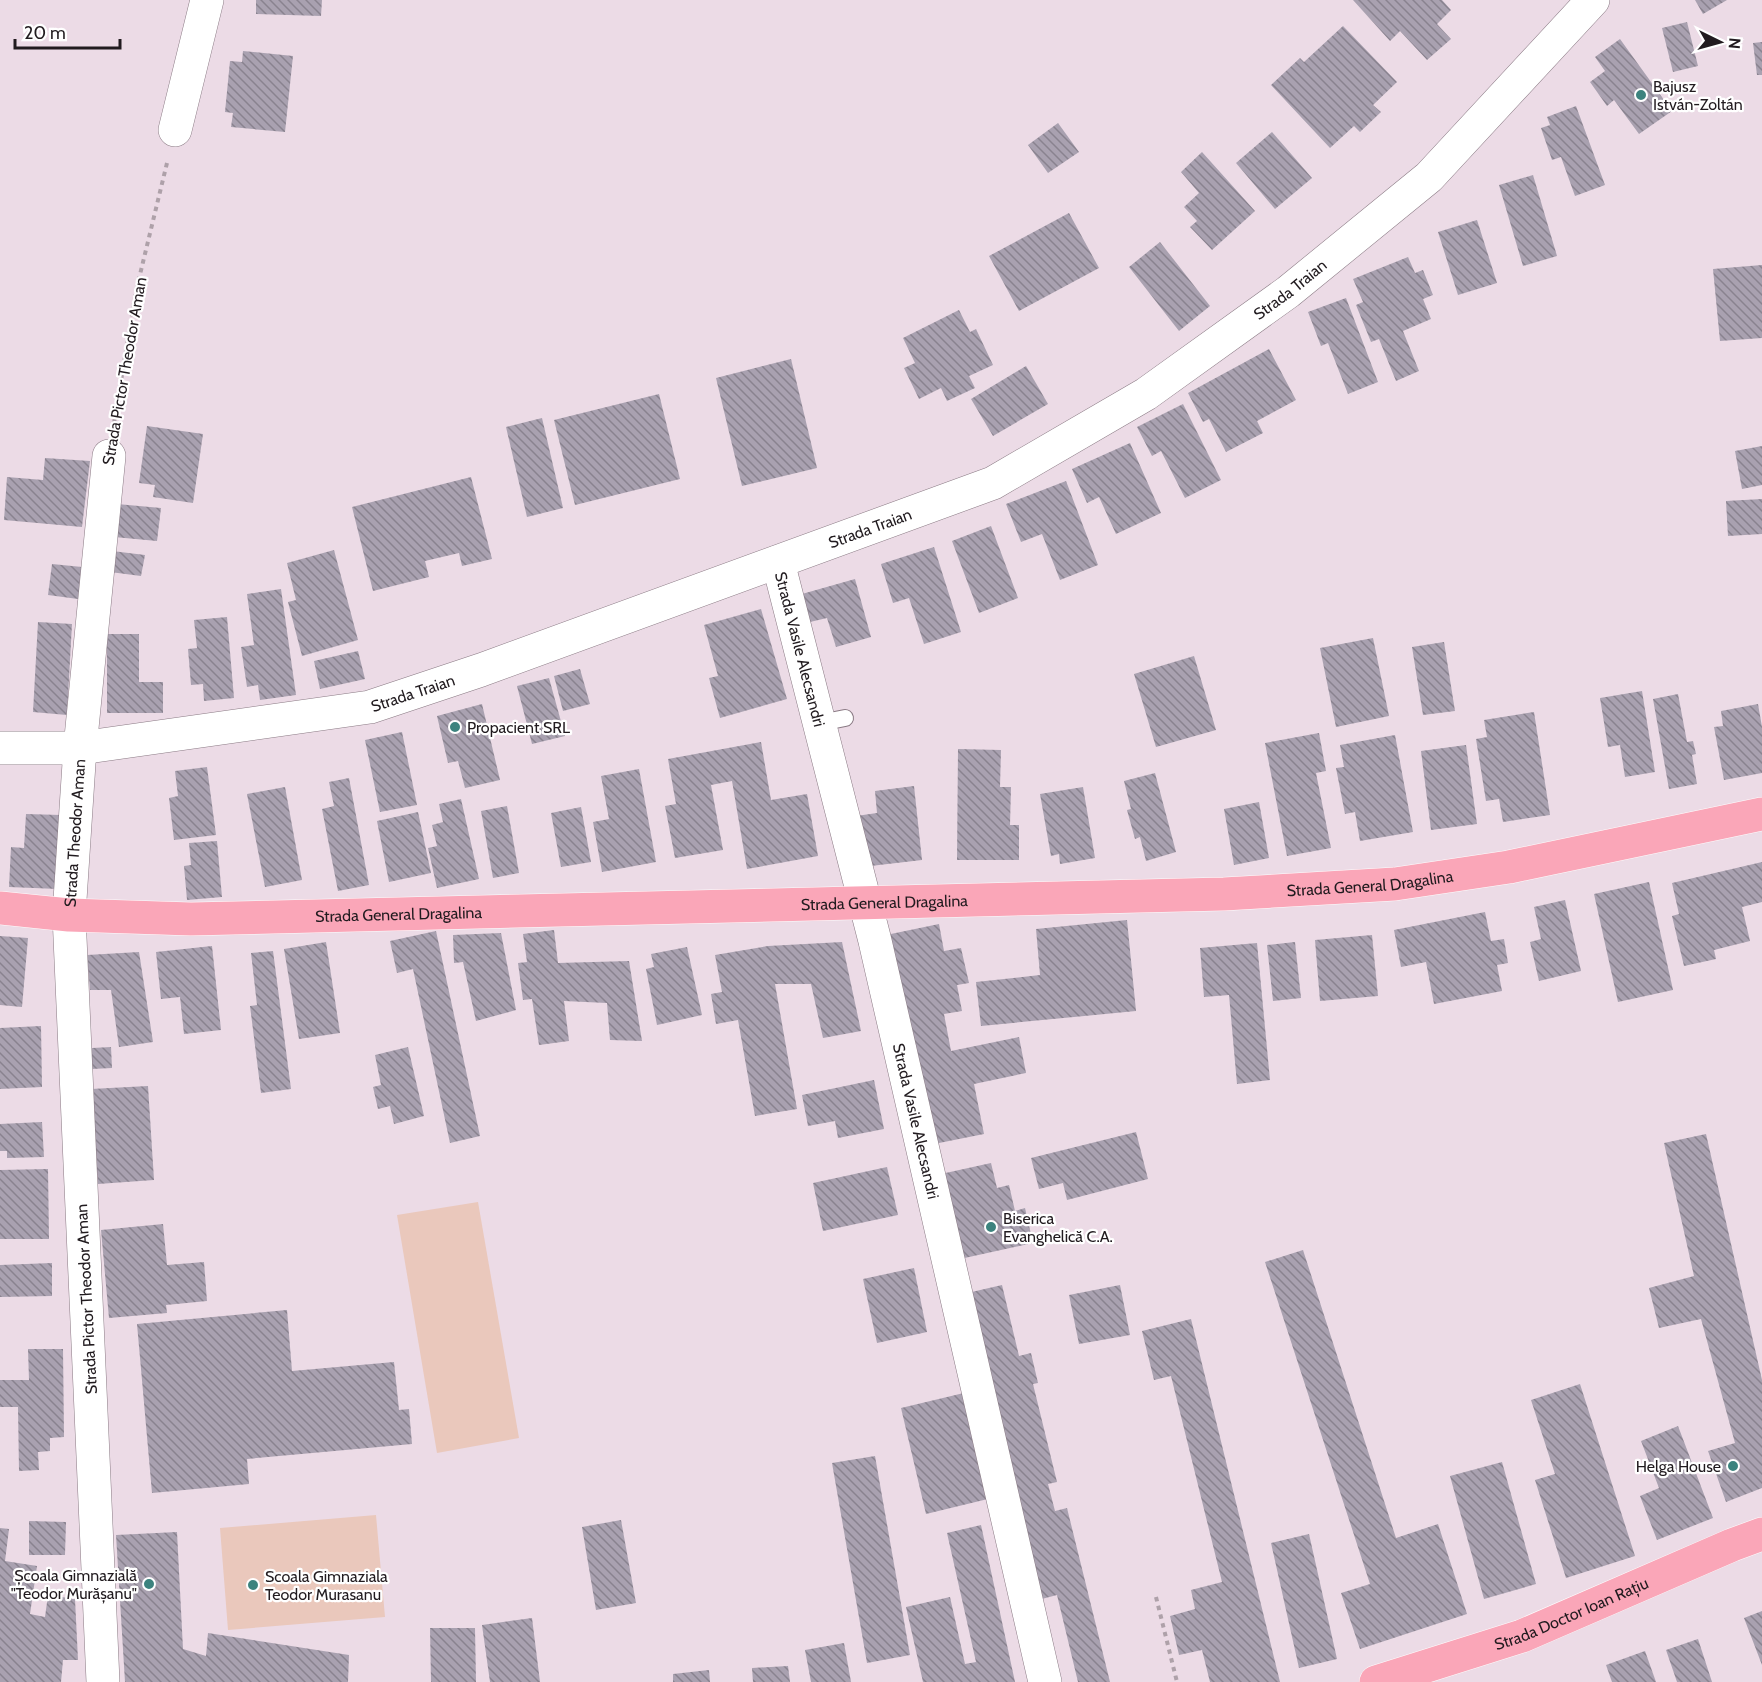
<svg xmlns="http://www.w3.org/2000/svg" width="1762" height="1682" font-family="Cabin,sans-serif">
  <style>
    .grass { fill: #eac8bc }
    .building { fill: url(#building-back-hatch) }
    .lines { fill: none; stroke-linecap: round; stroke-linejoin: round }
    .service-casing { stroke: #8a7a84; stroke-width: 18 }
    .minor-casing { stroke: #8a7a84; stroke-width: 34 }
    .primary-casing { stroke: #fff; stroke-width: 34 }
    .path { stroke: #aea1a9; stroke-width: 4; stroke-dasharray: 4.5 4.5; stroke-linecap: butt }
    .service { stroke: #fff; stroke-width: 16 }
    .minor { stroke: #fff; stroke-width: 33 }
    .primary { stroke: #faa6b8; stroke-width: 33 }
    .poi-dot { fill: #3c837e; stroke: #fff; stroke-width: 2 }
    .labels { text-anchor: middle; stroke-width: 4.5; stroke-linejoin: round; paint-order: stroke }
    .poi-label { font-size: 16px; fill: #211b1f; stroke: #fff; text-anchor: start }
    .street-label { font-size: 16px; fill: #211b1f; stroke: #fff }
  </style>
  <defs>
    <pattern id="building-back-hatch" width="6" height="6" patternUnits="userSpaceOnUse" patternTransform="scale(1.5)"><rect width="6" height="6" fill="#a9a1b0"/><path d="M-1 5l2 2M0 0l6 6M5-1l2 2" fill="none" stroke="#89828f"/></pattern>
  </defs>
  <rect width="100%" height="100%" fill="#ecdbe6"/>
  <g class="grass">
    <path d="M478,1202L519,1438L437,1453L397,1215Z"/>
    <path d="M376,1515L385,1617L228,1630L220,1528Z"/>
  </g>
  <g class="building">
    <path d="M256,0H322L321,16L256,14Z"/>
    <path d="M1353,0H1442L1451,10L1437,24L1451,39L1427,60L1400,31L1390,41Z"/>
    <path d="M1695,0H1727L1703,14Z"/>
    <path d="M1687,22L1698,66L1673,72L1662,28Z"/>
    <path d="M1343,26L1397,82L1373,105L1381,112L1360,132L1354,126L1330,148L1271,85L1300,58L1304,62Z"/>
    <path d="M1620,39L1672,111L1639,134L1614,100L1607,106L1590,82L1605,71L1595,57Z"/>
    <path d="M1762,42V75H1757L1753,43Z"/>
    <path d="M243,51L293,56L285,132L231,127L233,113L225,112L230,61L242,62Z"/>
    <path d="M1576,106L1605,185L1575,196L1561,157L1552,160L1541,128L1550,125L1547,117Z"/>
    <path d="M1058,123L1079,152L1048,173L1028,145Z"/>
    <path d="M1272,132L1312,178L1275,209L1236,163Z"/>
    <path d="M1202,152L1255,211L1212,250L1190,227L1197,221L1184,207L1199,193L1181,172Z"/>
    <path d="M1533,175L1557,256L1523,266L1499,185Z"/>
    <path d="M1069,213L1099,268L1019,311L989,256Z"/>
    <path d="M1477,220L1497,283L1458,295L1438,232Z"/>
    <path d="M1160,242L1210,306L1179,331L1129,267Z"/>
    <path d="M1408,257L1415,273L1423,270L1433,295L1423,299L1431,319L1403,331L1419,371L1396,381L1379,339L1371,342L1356,305L1363,302L1353,279Z"/>
    <path d="M1762,265V338L1720,341L1713,269Z"/>
    <path d="M1346,298L1378,382L1348,394L1328,343L1321,346L1308,312Z"/>
    <path d="M959,310L970,332L976,329L993,365L969,376L975,388L947,401L941,388L919,399L904,368L915,363L903,338Z"/>
    <path d="M1269,349L1296,400L1257,421L1263,433L1226,452L1209,419L1203,422L1188,393Z"/>
    <path d="M791,359L817,468L742,486L716,378Z"/>
    <path d="M1026,366L1048,404L993,436L971,399Z"/>
    <path d="M659,394L680,479L575,505L554,420Z"/>
    <path d="M1183,404L1221,480L1185,498L1161,451L1152,456L1137,427Z"/>
    <path d="M542,418L563,508L527,517L506,427Z"/>
    <path d="M147,426L203,434L193,503L153,497L155,485L139,483Z"/>
    <path d="M1130,443L1161,513L1116,534L1099,497L1087,503L1072,469Z"/>
    <path d="M1762,446V485L1742,489L1735,451Z"/>
    <path d="M45,458L90,461L82,527L4,520L7,477L43,480Z"/>
    <path d="M471,477L492,559L462,566L459,553L425,561L429,577L373,591L352,507Z"/>
    <path d="M1066,481L1098,565L1060,580L1042,534L1021,542L1006,504Z"/>
    <path d="M1762,499V534L1728,536L1726,501Z"/>
    <path d="M117,504L161,508L157,541L114,537Z"/>
    <path d="M991,526L1018,598L979,613L952,541Z"/>
    <path d="M934,547L961,632L924,644L909,598L893,603L881,564Z"/>
    <path d="M334,550L358,640L302,656L288,602L296,600L287,563Z"/>
    <path d="M112,551L145,555L141,576L110,572Z"/>
    <path d="M52,564L82,567L78,599L48,595Z"/>
    <path d="M855,579L871,637L836,647L827,618L810,622L802,594Z"/>
    <path d="M281,589L296,695L260,700L258,685L247,687L241,647L254,645L247,594Z"/>
    <path d="M761,609L787,699L720,718L709,678L718,676L704,625Z"/>
    <path d="M227,617L234,698L204,701L203,684L191,685L188,649L197,648L194,620Z"/>
    <path d="M38,622L72,624L67,715L33,712Z"/>
    <path d="M107,634H139V682H163V713H107Z"/>
    <path d="M1373,638L1389,716L1336,727L1320,648Z"/>
    <path d="M1444,642L1455,711L1423,715L1412,647Z"/>
    <path d="M358,651L365,679L320,689L314,661Z"/>
    <path d="M1194,656L1216,730L1156,747L1134,674Z"/>
    <path d="M580,669L590,704L563,711L554,676Z"/>
    <path d="M549,678L565,736L532,744L517,686Z"/>
    <path d="M1642,691L1655,772L1625,777L1620,745L1608,747L1600,698Z"/>
    <path d="M1678,694L1687,742L1693,741L1696,754L1692,755L1697,784L1669,789L1653,699Z"/>
    <path d="M482,704L500,780L465,788L458,761L448,763L437,716Z"/>
    <path d="M1758,704L1762,727V773L1724,780L1714,727L1723,726L1721,711Z"/>
    <path d="M1534,712L1550,815L1503,822L1499,799L1486,801L1476,739L1487,737L1484,720Z"/>
    <path d="M402,732L417,805L380,812L365,740Z"/>
    <path d="M1319,733L1326,771L1316,773L1331,848L1287,856L1265,743Z"/>
    <path d="M1395,735L1413,832L1360,841L1355,812L1345,814L1336,768L1344,767L1340,745Z"/>
    <path d="M761,742L771,800L807,794L818,856L747,869L732,781L711,785L723,850L675,858L665,806L676,804L668,759Z"/>
    <path d="M1466,745L1477,824L1431,830L1421,751Z"/>
    <path d="M958,749L1001,750L1000,787H1011L1010,825H1019V860H957Z"/>
    <path d="M207,767L216,835L174,840L169,798L178,796L175,771Z"/>
    <path d="M639,769L656,862L602,872L593,822L609,819L601,776Z"/>
    <path d="M1155,773L1176,852L1146,861L1140,837L1135,839L1127,810L1131,809L1124,781Z"/>
    <path d="M349,778L369,885L338,891L322,809L334,806L329,782Z"/>
    <path d="M914,786L922,860L862,867L856,816L877,813L875,791Z"/>
    <path d="M285,787L302,880L265,887L247,794Z"/>
    <path d="M1083,787L1095,858L1060,864L1059,854L1051,856L1040,794Z"/>
    <path d="M461,799L479,879L437,888L428,848L437,846L432,825L443,822L439,804Z"/>
    <path d="M1259,802L1269,858L1234,865L1224,809Z"/>
    <path d="M507,806L519,873L493,878L481,811Z"/>
    <path d="M581,807L591,862L561,867L551,813Z"/>
    <path d="M418,812L431,873L389,882L377,821Z"/>
    <path d="M26,814L61,815L58,889L9,887L11,847L24,848Z"/>
    <path d="M217,841L222,897L187,900L184,866L191,865L189,843Z"/>
    <path d="M1762,862V902L1742,907L1750,941L1714,950L1716,959L1684,966L1672,916L1679,914L1672,883Z"/>
    <path d="M1649,882L1673,990L1618,1002L1594,894Z"/>
    <path d="M1565,900L1581,971L1539,981L1530,942L1541,939L1534,907Z"/>
    <path d="M1485,912L1491,941L1504,939L1508,963L1497,965L1502,991L1434,1004L1426,962L1401,967L1394,930Z"/>
    <path d="M1127,920L1136,1011L981,1026L976,982L1040,975L1036,929Z"/>
    <path d="M939,924L944,951L961,948L969,983L957,985L962,1011L944,1014L951,1051L1019,1037L1026,1073L974,1084L984,1134L929,1145L886,935Z"/>
    <path d="M554,930L558,963L629,961L642,1041L610,1040L607,1003L564,1001L569,1041L539,1045L532,999L523,1000L518,963L527,962L523,934Z"/>
    <path d="M436,931L480,1136L450,1143L413,969L397,973L390,941Z"/>
    <path d="M501,933L516,1010L476,1021L463,962L454,963L453,935Z"/>
    <path d="M1372,935L1378,996L1320,1001L1315,940Z"/>
    <path d="M0,936L28,938L22,1007L0,1005Z"/>
    <path d="M326,942L340,1033L299,1039L284,949Z"/>
    <path d="M842,942L861,1031L823,1038L811,984H775L797,1109L755,1116L738,1020L716,1024L711,994L722,992L715,955L768,946Z"/>
    <path d="M1295,942L1301,998L1273,1001L1267,945Z"/>
    <path d="M1257,943L1270,1080L1237,1084L1229,995L1204,997L1200,948Z"/>
    <path d="M212,946L221,1030L184,1034L180,997L161,999L156,952Z"/>
    <path d="M687,947L702,1015L657,1025L646,969L654,967L651,954Z"/>
    <path d="M273,951L291,1089L261,1093L250,1006L257,1005L251,953Z"/>
    <path d="M139,952L153,1042L119,1047L111,990H90L87,955Z"/>
    <path d="M41,1026L42,1087L0,1089V1028Z"/>
    <path d="M111,1047L112,1068L92,1069V1048Z"/>
    <path d="M408,1047L424,1116L394,1124L390,1106L378,1109L373,1087L381,1085L375,1055Z"/>
    <path d="M874,1080L884,1129L838,1138L835,1121L808,1126L802,1095Z"/>
    <path d="M148,1086L154,1180L98,1184L91,1089Z"/>
    <path d="M42,1122L44,1157L7,1158V1151H0V1124Z"/>
    <path d="M1136,1132L1148,1179L1067,1200L1063,1183L1039,1189L1031,1158Z"/>
    <path d="M1706,1134L1762,1380V1488L1726,1502L1708,1451L1735,1443L1701,1319L1659,1328L1649,1288L1694,1276L1664,1143Z"/>
    <path d="M991,1163L997,1188L1009,1185L1015,1211L1025,1208L1033,1243L960,1259L941,1174Z"/>
    <path d="M887,1167L898,1215L823,1231L813,1183Z"/>
    <path d="M48,1169L49,1239H0V1170Z"/>
    <path d="M163,1224L167,1265L204,1262L207,1301L166,1305L167,1313L109,1318L101,1230Z"/>
    <path d="M1303,1250L1396,1538L1438,1524L1467,1614L1360,1649L1341,1593L1370,1584L1265,1262Z"/>
    <path d="M52,1263V1296L0,1297V1265Z"/>
    <path d="M914,1268L927,1332L877,1343L863,1279Z"/>
    <path d="M1002,1285L1019,1356L1031,1353L1038,1383L1033,1384L1057,1482L1048,1484L1055,1511L1067,1508L1110,1682H1078L1057,1595L1038,1600L963,1294Z"/>
    <path d="M1120,1285L1130,1335L1079,1344L1069,1295Z"/>
    <path d="M287,1310L292,1371L394,1362L399,1410L409,1409L412,1444L247,1459L249,1484L152,1493L137,1324Z"/>
    <path d="M1191,1319L1280,1682H1210L1202,1650L1179,1655L1170,1616L1195,1609L1191,1590L1222,1582L1171,1376L1154,1380L1142,1331Z"/>
    <path d="M28,1349H63L64,1437L50,1438V1451L38,1452L39,1470L19,1471L18,1407H0V1380H29Z"/>
    <path d="M1580,1384L1635,1556L1566,1578L1535,1480L1555,1474L1531,1400Z"/>
    <path d="M968,1392L992,1498L926,1514L901,1408Z"/>
    <path d="M1678,1426L1713,1518L1657,1540L1640,1496L1659,1488L1641,1441Z"/>
    <path d="M875,1456L910,1655L867,1663L832,1463Z"/>
    <path d="M1502,1462L1536,1584L1484,1599L1450,1476Z"/>
    <path d="M621,1520L636,1603L596,1610L582,1527Z"/>
    <path d="M29,1521L66,1522L65,1555H29Z"/>
    <path d="M981,1525L1015,1682H923L906,1607L950,1597L965,1664L976,1662L947,1533Z"/>
    <path d="M0,1528L9,1529L5,1561L37,1566L30,1614L45,1617L48,1595L75,1599L78,1660H63L61,1682H0Z"/>
    <path d="M177,1532L183,1649L206,1656L208,1633L349,1655L348,1682H125L116,1535Z"/>
    <path d="M1309,1534L1337,1659L1299,1668L1271,1543Z"/>
    <path d="M1762,1611V1665L1744,1618Z"/>
    <path d="M532,1618L540,1682H490L482,1625Z"/>
    <path d="M430,1628H475L476,1682H431Z"/>
    <path d="M1698,1639L1712,1682H1677L1666,1650Z"/>
    <path d="M844,1643L851,1682H811L805,1650Z"/>
    <path d="M1645,1651L1656,1682H1612L1606,1665Z"/>
    <path d="M788,1666L790,1682H753L752,1668Z"/>
    <path d="M709,1670L710,1682H673V1674Z"/>
  </g>
  <g class="lines">
    <defs>
      <path id="service" d="M820,723L845,718"/>
      <g id="minor">
        <path d="M175,130L207,0"/>
        <path id="s1" d="M778,562L875,941L1045,1682"/>
        <path id="s2" d="M0,748H80L370,707L481,670L993,483L1146,394L1288,292L1429,177L1593,0"/>
        <path id="s3" d="M103,1682L69,915L80,748L109,456"/>
      </g>
      <g id="primary">
        <path id="s4" d="M0,908L69,915L191,919L1224,894L1395,884L1509,867L1762,814"/>
        <path id="s5" d="M1376,1682L1522,1636L1732,1545L1762,1534"/>
      </g>
    </defs>
    <use href="#service" class="service-casing"/>
    <use href="#minor" class="minor-casing"/>
    <use href="#primary" class="primary-casing"/>
    <g class="path">
      <path d="M114,423L136,291L167,163"/>
      <path d="M1156,1597L1177,1682"/>
    </g>
    <use href="#service" class="service"/>
    <use href="#minor" class="minor"/>
    <use href="#primary" class="primary"/>
  </g>
  <g class="poi-dot">
    <circle cx="1641" cy="95" r="6"/>
    <circle cx="455" cy="727" r="6"/>
    <circle cx="991" cy="1227" r="6"/>
    <circle cx="1733" cy="1466" r="6"/>
    <circle cx="149" cy="1584" r="6"/>
    <circle cx="253" cy="1585" r="6"/>
  </g>
  <g class="labels">
    <g class="poi-label">
      <text x="1653" y="92">Bajusz<tspan x="1653" dy="18">István-Zoltán</tspan></text>
      <text x="467" y="733">Propacient SRL</text>
      <text x="1003" y="1224">Biserica<tspan x="1003" dy="18">Evanghelică C.A.</tspan></text>
      <text x="1721" y="1472" text-anchor="end">Helga House</text>
      <text x="137" y="1581" text-anchor="end">Școala Gimnazială<tspan x="137" dy="18">"Teodor Murășanu"</tspan></text>
      <text x="265" y="1582">Scoala Gimnaziala<tspan x="265" dy="18">Teodor Murasanu</tspan></text>
    </g>
    <g class="street-label">
      <text dy="6" stroke="none"><textPath href="#s2" startOffset="1390">Strada Traian</textPath></text>
      <text transform="translate(124 371) rotate(-80)" y="6">Strada Pictor Theodor Aman</text>
      <text dy="6" stroke="none"><textPath href="#s2" startOffset="904">Strada Traian</textPath></text>
      <text dy="6" stroke="none"><textPath href="#s1" startOffset="90">Strada Vasile Alecsandri</textPath></text>
      <text dy="6" stroke="none"><textPath href="#s2" startOffset="418">Strada Traian</textPath></text>
      <text dy="6" stroke="none"><textPath href="#s3" startOffset="850">Strada Theodor Aman</textPath></text>
      <text dy="6" stroke="none"><textPath href="#s4" startOffset="1371">Strada General Dragalina</textPath></text>
      <text dy="6" stroke="none"><textPath href="#s4" startOffset="885">Strada General Dragalina</textPath></text>
      <text dy="6" stroke="none"><textPath href="#s4" startOffset="399">Strada General Dragalina</textPath></text>
      <text dy="6" stroke="none"><textPath href="#s1" startOffset="576">Strada Vasile Alecsandri</textPath></text>
      <text transform="translate(86 1299) rotate(-93)" y="6">Strada Pictor Theodor Aman</text>
      <text dy="6" stroke="none"><textPath href="#s5" startOffset="207">Strada Doctor Ioan Rațiu</textPath></text>
    </g>
  </g>
  <g transform="translate(1720 42) rotate(95)" stroke="#ffffff" stroke-width="4.5" paint-order="stroke">
  <path d="M0-4.5L10 22L0 15L-10 22Z" fill="#211b1f"/>
  <text y="-9" font-size="16" font-weight="bold" text-anchor="middle" fill="#211b1f">N</text>
  </g>
  <path d="M15 39v9h105v-9" fill="none" stroke="#211b1f" stroke-width="3"/>
  <text x="24" y="39" font-size="18" fill="#211b1f" stroke="#ffffff" stroke-width="4.5" paint-order="stroke">20 m</text>
</svg>
